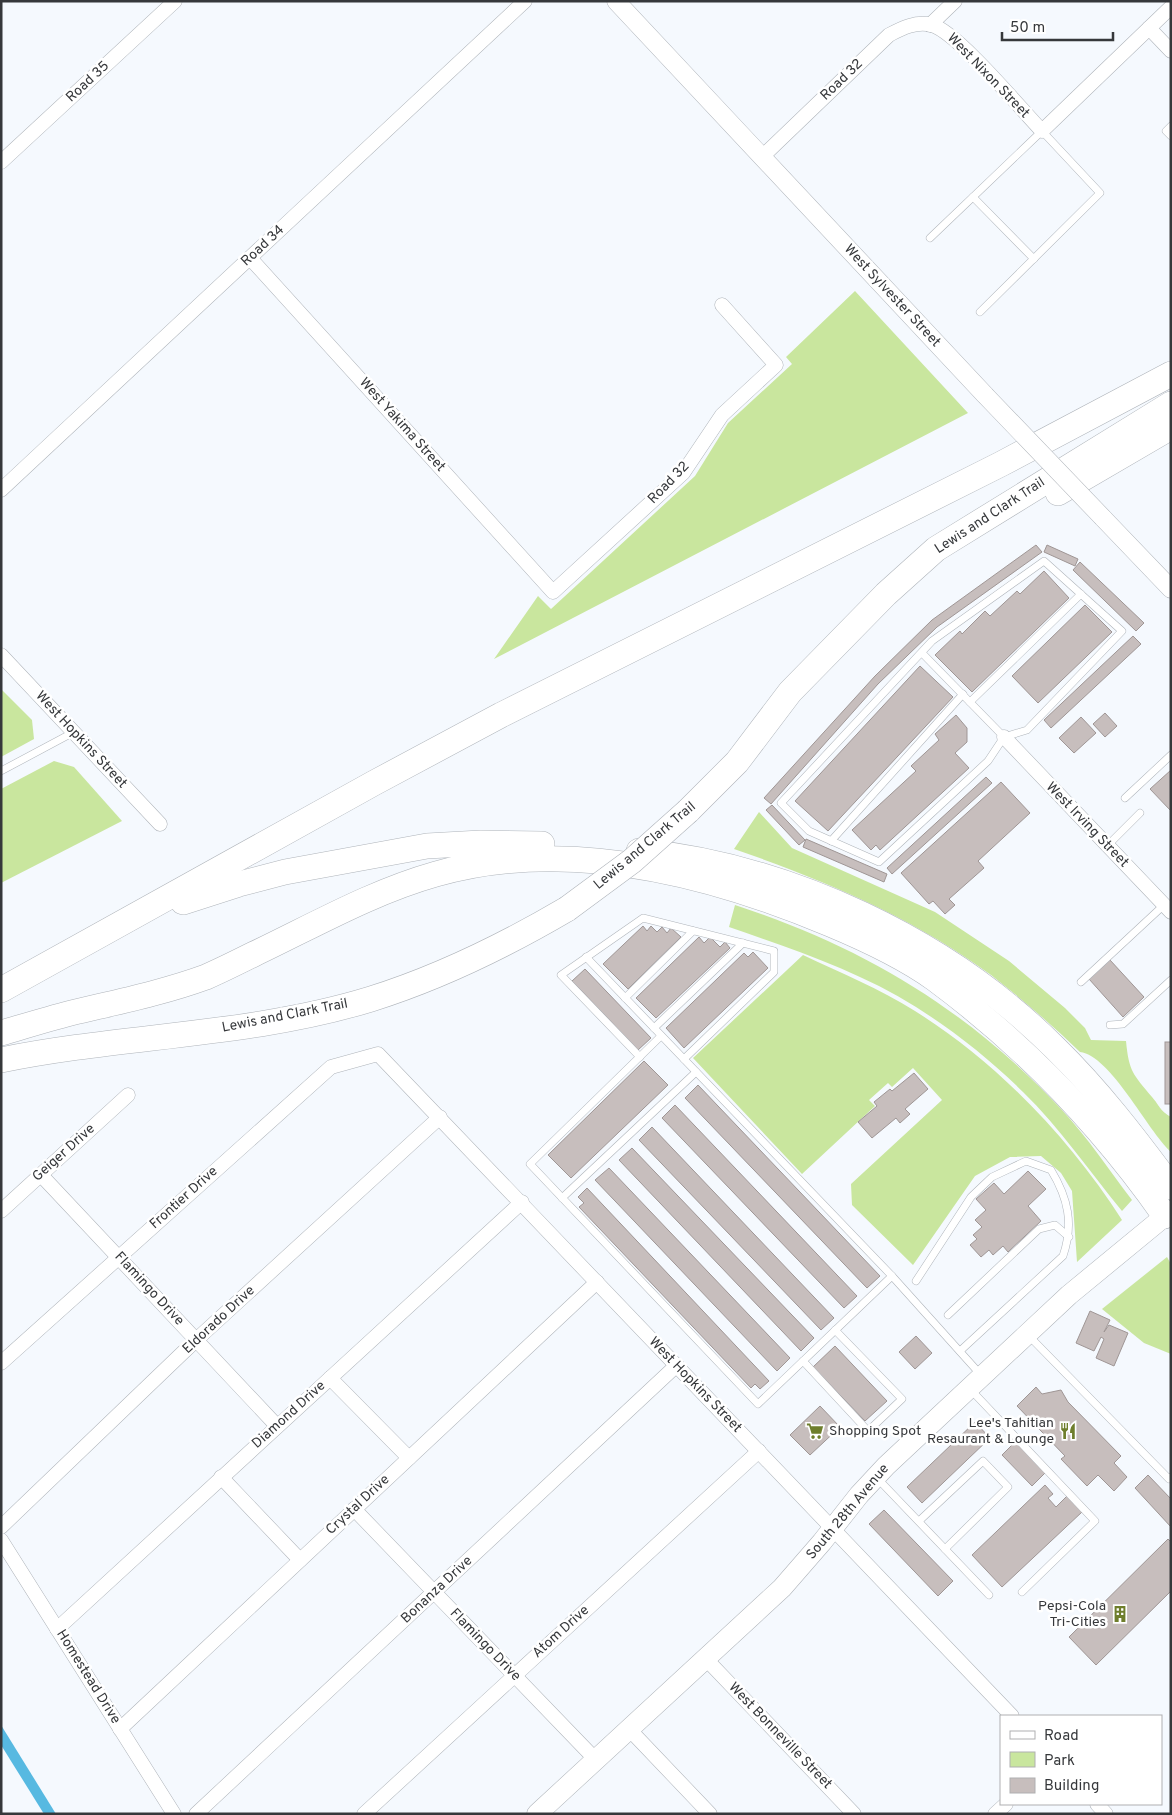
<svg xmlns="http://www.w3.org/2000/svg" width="1172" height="1815" font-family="Overpass,sans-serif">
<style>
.green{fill:#c9e69e}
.water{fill:#57b9e1}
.building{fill:#c7bebd;stroke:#9f9695}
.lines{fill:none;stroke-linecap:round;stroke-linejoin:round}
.service-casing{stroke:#afb4ba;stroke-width:8}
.minor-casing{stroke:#afb4ba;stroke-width:15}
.tertiary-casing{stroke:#afb4ba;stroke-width:19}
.secondary-casing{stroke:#afb4ba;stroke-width:21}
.motorway-casing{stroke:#afb4ba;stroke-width:26}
.service{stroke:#fff;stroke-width:7}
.minor{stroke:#fff;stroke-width:14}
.tertiary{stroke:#fff;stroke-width:18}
.secondary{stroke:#fff;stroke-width:20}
.motorway{stroke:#fff;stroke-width:25}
.tertiary-bridge-casing{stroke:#afb4ba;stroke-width:19;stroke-linecap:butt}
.motorway-bridge-casing{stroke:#afb4ba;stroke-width:26;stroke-linecap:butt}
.tertiary-bridge{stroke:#fff;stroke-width:18}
.motorway-bridge{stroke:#fff;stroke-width:25}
.labels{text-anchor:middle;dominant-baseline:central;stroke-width:5;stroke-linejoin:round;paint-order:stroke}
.street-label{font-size:14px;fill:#36383b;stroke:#fff}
.poi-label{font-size:14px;fill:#36383b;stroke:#fff;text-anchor:end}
</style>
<rect width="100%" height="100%" fill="#f5f9fe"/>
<g class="green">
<polygon points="855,291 968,413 494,659 538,596 551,609 695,476 728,423 792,364 786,357"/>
<polygon points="1,689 32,720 34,739 1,757"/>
<polygon points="54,761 74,767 122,821 1,883 1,789"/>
<path d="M759,812L792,848L935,912L1009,961L1065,1008L1085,1028L1091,1040L1126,1041C1129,1072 1133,1074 1152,1097C1160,1106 1159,1110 1171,1117V1152C1147,1130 1111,1056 1080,1052C1052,1025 1022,999 991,975C914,918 824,880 734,849Z"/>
<path d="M735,905C864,947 970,1011 1062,1110C1088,1138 1109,1170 1132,1200L1122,1211C1090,1172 1060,1128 1023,1092C992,1061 954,1031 916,1007C859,971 792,949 729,927Z"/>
<path d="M803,955C841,973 880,989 915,1011C998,1063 1070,1139 1122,1220L1077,1262L1072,1191L1061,1173L1041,1156L1010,1157L975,1176L913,1265L852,1205L851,1184L942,1100L913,1068L892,1087L888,1083L869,1100L875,1106L802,1174L693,1058Z"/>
<polygon points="1167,1257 1171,1264 1171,1354 1144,1343 1102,1309"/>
</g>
<polygon class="water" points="1,1725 56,1814 44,1814 1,1745"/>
<g class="building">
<polygon points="1036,545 1042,552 937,627 878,684 771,804 764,798 875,676 932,620"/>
<polygon points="1047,545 1078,559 1075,566 1044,552"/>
<polygon points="1080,562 1144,623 1136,631 1073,570"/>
<polygon points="1044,571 1069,598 972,692 935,655 960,631 962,634 985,611 990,616 1017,591 1020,594"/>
<polygon points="1085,605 1112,632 1038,703 1012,676"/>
<polygon points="1133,636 1141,644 1051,728 1044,720"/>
<polygon points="920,666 953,697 828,831 795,801"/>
<polygon points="1105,713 1117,726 1105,737 1093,724"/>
<polygon points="956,715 967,728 967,742 955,753 969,768 880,850 876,845 871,850 852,830 916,771 911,766 939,740 935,734"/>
<polygon points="1081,717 1096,733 1074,753 1059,738"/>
<polygon points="1171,770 1171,811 1150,789"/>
<polygon points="986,777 992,783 892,874 887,868"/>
<polygon points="1001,782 1030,813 978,861 984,868 949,899 955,905 945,914 933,901 929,904 901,873"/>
<polygon points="772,805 805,840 799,845 766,810"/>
<polygon points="806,839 887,874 884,882 803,847"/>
<polygon points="643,926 647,931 651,926 657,932 662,927 667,933 671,928 681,937 628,989 603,964"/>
<polygon points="699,937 704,943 710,937 720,947 725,942 730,948 656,1018 636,998"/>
<polygon points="753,952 768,968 684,1048 666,1028 744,953 748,957"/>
<polygon points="1110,960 1144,997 1123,1017 1089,979"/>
<polygon points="585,969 651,1038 638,1050 572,981"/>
<rect x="1165" y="1042" width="6" height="62"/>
<polygon points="644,1061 668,1085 571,1178 548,1155"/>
<polygon points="914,1073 928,1089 905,1109 910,1114 900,1123 896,1118 872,1138 858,1122 877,1106 874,1102 890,1089 892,1091"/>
<polygon points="698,1085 880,1276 867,1288 685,1098"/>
<polygon points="675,1105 857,1296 844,1308 662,1118"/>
<polygon points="652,1127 834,1318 821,1330 639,1140"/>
<polygon points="632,1148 814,1338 801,1351 619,1160"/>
<polygon points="609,1168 790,1358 777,1371 595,1180"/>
<polygon points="1028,1171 1046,1189 1028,1206 1041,1221 1008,1252 1003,1246 993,1255 989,1250 981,1257 970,1245 977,1239 973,1235 982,1227 975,1220 986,1210 976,1199 994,1183 1004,1194"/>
<polygon points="587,1188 769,1381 760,1389 755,1384 751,1388 579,1207 584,1203 578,1197"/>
<polygon points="1090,1311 1110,1320 1104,1332 1109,1325 1128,1333 1114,1366 1096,1358 1104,1339 1101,1337 1094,1351 1076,1343"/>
<polygon points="916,1336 932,1353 915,1369 899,1352"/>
<polygon points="835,1346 887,1401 865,1421 813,1367"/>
<polygon points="1036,1387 1042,1394 1061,1390 1068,1402 1121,1456 1114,1463 1127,1477 1114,1491 1098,1475 1087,1486 1061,1459 1065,1456 1017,1406"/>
<polygon points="820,1406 840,1427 810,1455 790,1435"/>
<polygon points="975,1422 990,1438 922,1503 907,1487"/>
<polygon points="1016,1441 1046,1472 1032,1486 1002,1455"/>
<polygon points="1148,1475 1171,1499 1171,1527 1135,1488"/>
<polygon points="1045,1485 1053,1494 1048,1498 1056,1507 1067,1496 1082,1512 1002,1587 972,1555"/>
<polygon points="884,1510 953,1581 938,1596 869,1524"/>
<polygon points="1168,1539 1171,1542 1171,1591 1096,1665 1069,1637"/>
</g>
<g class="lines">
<g class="service-casing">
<g id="service">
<polyline points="1171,126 1166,131 1171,136"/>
<polyline points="973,197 1034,259"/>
<polyline points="930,238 1042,131 1100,193 980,312"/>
<polygon points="1044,561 1122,631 1027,730 1004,737 988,761 879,862 809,831 781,803 932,641"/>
<polyline points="922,653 1004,737"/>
<polyline points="970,702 1081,594"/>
<polyline points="1,771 74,732"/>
<polyline points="1125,798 1171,755"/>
<polyline points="831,841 963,694"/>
<polyline points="1107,846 1140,813"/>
<polyline points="586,957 892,1276 981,1375"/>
<polyline points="1081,982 1164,905"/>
<polyline points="625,998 693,931"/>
<polyline points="1110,1025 1123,1024 1171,980"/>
<polyline points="654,1028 743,943"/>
<polyline points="661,1036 530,1164 758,1404 892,1276"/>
<polyline points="640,1057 561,975 643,918 774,951 774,972 684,1059"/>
<polyline points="562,1198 696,1072"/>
<path d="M916,1281L971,1197L992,1177L1026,1161L1051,1170C1068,1198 1074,1224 1063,1256L960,1351"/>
<polyline points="948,1315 1039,1229 1055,1225 1069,1237"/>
<polyline points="1029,1336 1169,1479 1171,1477"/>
<polyline points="803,1361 868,1431 902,1399 835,1330"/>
<polyline points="971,1390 1095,1521 1022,1592"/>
<polyline points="877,1478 989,1595"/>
<polyline points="919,1521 983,1461 1008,1487 945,1549"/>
</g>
</g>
<g class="minor-casing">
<g id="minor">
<polyline points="930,25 955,1"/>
<polyline points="1149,28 1171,51"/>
<path d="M763,156L889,35C902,28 916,21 932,25C958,33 1020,108 1042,131L1171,7"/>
<polyline points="1,162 175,1"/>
<polyline points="250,258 553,592 683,473 722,415 776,365 722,305"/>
<polyline points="1,490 525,1"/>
<polyline points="1,655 160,824"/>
<polyline points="1004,737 1171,912"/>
<polyline points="41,1175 277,1426"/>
<polyline points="1,1211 128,1095"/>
<polyline points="1,1363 331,1067 378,1054 1012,1716"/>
<polyline points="330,1378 409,1458"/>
<polyline points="221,1477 300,1560"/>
<polyline points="354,1509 596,1760"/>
<polyline points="1,1527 196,1340 440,1117"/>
<polyline points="1,1540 174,1814"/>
<polyline points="57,1629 522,1202"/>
<polyline points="706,1659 854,1814"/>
<polyline points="120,1729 597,1282"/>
<polyline points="629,1729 710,1814"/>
<polyline points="1097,1804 1106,1814"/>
<polyline points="196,1814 677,1365"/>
<polyline points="364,1814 759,1451"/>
<polyline points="995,1814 1006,1804"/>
</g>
</g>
<g class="tertiary-casing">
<g id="tertiary">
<polyline points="616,1 985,395"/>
<polyline points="1103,518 1171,589"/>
</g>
</g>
<g class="secondary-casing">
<polyline id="secondary" points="537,1814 782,1588 822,1542 859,1495 886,1466 1069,1295 1171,1211"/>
</g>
<g class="motorway-casing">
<g id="motorway">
<polyline points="1058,493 1171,427"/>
<polyline points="688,811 737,762 790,692 886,594 936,549 1171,404"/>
<path d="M639,851C789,866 947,940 1055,1048C1098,1090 1135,1138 1171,1187"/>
<polyline points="183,902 239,884 285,872 427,846 481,843 542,844"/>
<polyline points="1,990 374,783 501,715 1001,464 1171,374"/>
<path d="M1,1033C25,1026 48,1019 71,1013C117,1002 162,993 206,977C222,970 238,962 254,954C313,926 372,892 436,874C565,837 709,873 830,924C866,939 903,956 935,979C1024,1045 1102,1126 1165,1216"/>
<path d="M1,1060C123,1035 251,1036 371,999C441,977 504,946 567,909"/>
</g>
</g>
<use href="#service" class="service"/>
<use href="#minor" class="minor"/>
<use href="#tertiary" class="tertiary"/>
<use href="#secondary" class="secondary"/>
<use href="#motorway" class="motorway"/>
<g class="tertiary-bridge-casing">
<polyline id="tertiary-bridge" points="985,395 1103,518"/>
</g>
<g class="motorway-bridge-casing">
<polyline id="motorway-bridge" points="567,909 632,861 688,811"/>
</g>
<use href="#tertiary-bridge" class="tertiary-bridge"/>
<use href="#motorway-bridge" class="motorway-bridge"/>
</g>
<defs>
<g id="supermarket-bare" transform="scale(1.35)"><path d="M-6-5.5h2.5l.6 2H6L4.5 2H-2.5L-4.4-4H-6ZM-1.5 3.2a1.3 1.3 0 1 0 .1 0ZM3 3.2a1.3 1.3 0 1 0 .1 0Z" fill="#6e7e2c" stroke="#fff" stroke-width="2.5" paint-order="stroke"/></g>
<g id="restaurant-bare" transform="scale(1.35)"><path d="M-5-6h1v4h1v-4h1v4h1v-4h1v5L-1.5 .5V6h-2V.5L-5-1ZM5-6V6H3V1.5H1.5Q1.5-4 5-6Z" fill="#6e7e2c" stroke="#fff" stroke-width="2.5" paint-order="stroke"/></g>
<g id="building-bare" transform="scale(1.35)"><path d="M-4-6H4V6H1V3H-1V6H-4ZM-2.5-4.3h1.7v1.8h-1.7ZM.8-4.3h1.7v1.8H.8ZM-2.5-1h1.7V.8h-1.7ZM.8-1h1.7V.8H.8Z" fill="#6e7e2c" stroke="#fff" stroke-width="2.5" paint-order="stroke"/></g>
</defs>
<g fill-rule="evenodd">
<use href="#supermarket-bare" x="815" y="1431"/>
<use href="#restaurant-bare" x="1068" y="1431"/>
<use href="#building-bare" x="1120" y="1614"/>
</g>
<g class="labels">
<g class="street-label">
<text transform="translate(988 76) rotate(46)">West Nixon Street</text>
<text transform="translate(842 80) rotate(-44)">Road 32</text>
<text transform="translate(88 82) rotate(-43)">Road 35</text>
<text transform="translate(263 246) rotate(-43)">Road 34</text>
<text transform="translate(892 296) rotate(47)">West Sylvester Street</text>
<text transform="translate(402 425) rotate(48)">West Yakima Street</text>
<text transform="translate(669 483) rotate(-46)">Road 32</text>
<text transform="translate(990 516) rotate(-33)">Lewis and Clark Trail</text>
<text transform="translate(81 740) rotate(47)">West Hopkins Street</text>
<text transform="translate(1087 825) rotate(46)">West Irving Street</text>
<text transform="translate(645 846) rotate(-40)">Lewis and Clark Trail</text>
<text transform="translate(285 1016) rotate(-11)">Lewis and Clark Trail</text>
<text transform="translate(64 1153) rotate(-42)">Geiger Drive</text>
<text transform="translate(184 1198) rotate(-42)">Frontier Drive</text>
<text transform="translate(149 1289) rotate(47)">Flamingo Drive</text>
<text transform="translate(219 1320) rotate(-43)">Eldorado Drive</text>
<text transform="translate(695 1385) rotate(46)">West Hopkins Street</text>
<text transform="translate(289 1415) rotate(-42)">Diamond Drive</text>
<text transform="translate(358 1505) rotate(-43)">Crystal Drive</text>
<text transform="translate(848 1512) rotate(-50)">South 28th Avenue</text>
<text transform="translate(437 1590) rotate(-43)">Bonanza Drive</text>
<text transform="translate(561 1632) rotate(-42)">Atom Drive</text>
<text transform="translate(485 1645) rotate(46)">Flamingo Drive</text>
<text transform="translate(88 1677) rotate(58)">Homestead Drive</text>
<text transform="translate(780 1736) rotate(46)">West Bonneville Street</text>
</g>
<g class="poi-label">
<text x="1054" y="1423">Lee's Tahitian<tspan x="1054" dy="16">Resaurant &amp; Lounge</tspan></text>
<text x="829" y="1431" text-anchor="start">Shopping Spot</text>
<text x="1106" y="1606">Pepsi-Cola<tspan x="1106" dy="16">Tri-Cities</tspan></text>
</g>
</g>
<rect width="1172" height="1815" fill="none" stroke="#36383b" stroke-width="5"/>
<rect x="1000" y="1715" width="162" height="90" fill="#ffffff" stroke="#afafb1"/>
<rect x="1010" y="1731" width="25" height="8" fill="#ffffff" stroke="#afafb1"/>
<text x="1044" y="1740" font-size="15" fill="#36383b">Road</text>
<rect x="1010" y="1752" width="25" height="15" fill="#c9e69e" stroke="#afafb1"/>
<text x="1044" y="1765" font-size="15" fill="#36383b">Park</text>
<rect x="1010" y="1778" width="25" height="15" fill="#c7bebd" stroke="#afafb1"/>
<text x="1044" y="1790" font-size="15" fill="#36383b">Building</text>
<path d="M1002 32v8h111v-8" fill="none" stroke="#36383b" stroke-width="2.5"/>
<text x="1010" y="32" font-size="15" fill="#36383b" stroke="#ffffff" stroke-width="4" paint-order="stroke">50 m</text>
</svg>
